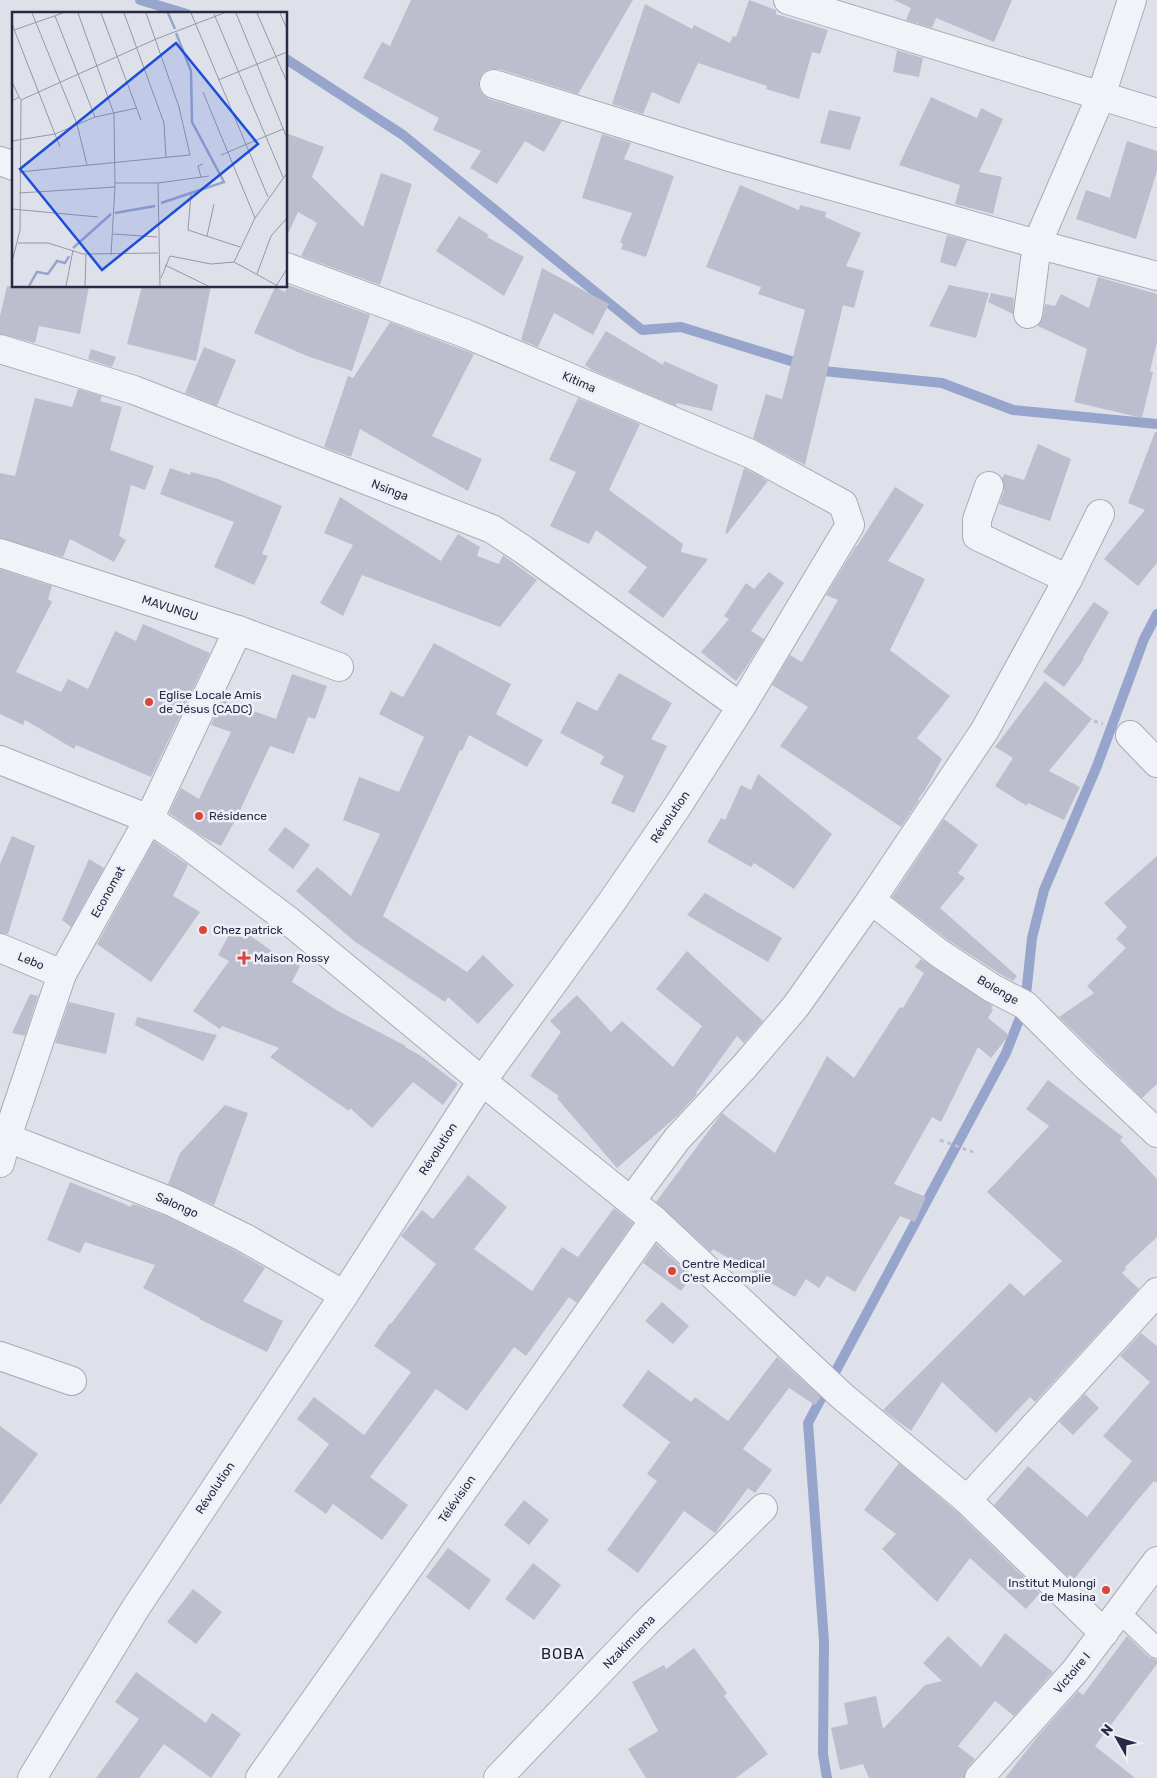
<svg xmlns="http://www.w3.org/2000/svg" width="1157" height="1778" font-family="Rubik,sans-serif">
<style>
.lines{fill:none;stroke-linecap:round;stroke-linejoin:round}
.stream{stroke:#97a5cd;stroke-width:10}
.building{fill:#bcbecd}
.lane-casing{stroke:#a8aab8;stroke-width:22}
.street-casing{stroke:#a8aab8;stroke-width:30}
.path{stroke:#bdbfc9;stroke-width:3;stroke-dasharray:4 4;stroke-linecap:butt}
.lane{stroke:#f2f3f8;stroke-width:20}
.street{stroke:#f2f3f8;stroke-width:28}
.poi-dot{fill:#da4639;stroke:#eff0f7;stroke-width:2}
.labels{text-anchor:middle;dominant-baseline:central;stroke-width:5;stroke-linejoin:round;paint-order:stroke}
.street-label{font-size:12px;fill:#272a43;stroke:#eff0f7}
.poi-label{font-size:12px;fill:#272a43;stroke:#eff0f7;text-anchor:start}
.quarter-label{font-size:15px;letter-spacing:1px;fill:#191c33;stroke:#eff0f7}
.inset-river{fill:none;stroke:#97a5cd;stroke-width:2.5}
.inset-road{fill:none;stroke:#9598a7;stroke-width:1}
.view{fill:#1d4ed8;fill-opacity:0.15;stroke:#1d4ed8;stroke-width:2.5}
.inset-edge{fill:none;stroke:#272a43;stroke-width:2.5}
</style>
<rect width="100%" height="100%" fill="#dfe1ea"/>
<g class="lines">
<g class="stream">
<polyline points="140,0 187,14"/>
<polyline points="286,59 403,135 642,330 681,327 823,371 942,383 1013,410 1157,424"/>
<polyline points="827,1778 823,1754 824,1641 808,1423 1006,1053 1025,1005 1032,938 1044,890 1097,766 1144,639 1157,614"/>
</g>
</g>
<g class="building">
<polygon points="411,0 633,0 578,94 499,69 490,69 483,73 479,80 479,88 483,95 489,99 562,121 544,152 525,141 497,184 470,168 481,151 433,130 439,118 363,78 382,42 390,46"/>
<polygon points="749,0 776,10 776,14 828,30 820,54 812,52 799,99 766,89 767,86 698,63 679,104 652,92 643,114 612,104 645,4 692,29 694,25 730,43 733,36 736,37"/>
<polygon points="894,0 1012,0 994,42 936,18 932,28 906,20 911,8"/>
<polygon points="897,50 923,58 919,77 893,72"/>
<polygon points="931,97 977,118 981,108 1003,119 979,172 1002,177 993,214 955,204 960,185 899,165"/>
<polygon points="829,110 861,117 850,150 820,143"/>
<polygon points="286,133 324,147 312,177 363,227 381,173 412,184 380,285 301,256 317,223 298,212 286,238"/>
<polygon points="602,134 631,143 624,159 674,176 646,257 621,249 623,244 620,242 632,213 582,198"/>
<polygon points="1127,141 1157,151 1157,171 1136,239 1076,219 1086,190 1110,198"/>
<polygon points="740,185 799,210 800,205 826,212 825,217 861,233 846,266 864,271 854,308 843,305 805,465 753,438 766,394 782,399 805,310 758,294 761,287 706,267"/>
<polygon points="459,216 489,235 487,237 524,257 504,296 436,251"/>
<polygon points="947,235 967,240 956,267 940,262"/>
<polygon points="542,268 609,304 593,335 554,313 538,347 521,340"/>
<polygon points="1098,277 1157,294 1157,342 1150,371 1153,372 1142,418 1074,402 1087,349 1038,326 1043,316 1045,304 1055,306 1061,294 1089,308"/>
<polygon points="288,285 370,315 352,371 307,356 254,333 275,287 285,292"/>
<polygon points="949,285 989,293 976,338 929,326"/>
<polygon points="7,286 89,286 80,334 39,326 35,343 0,334 0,316"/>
<polygon points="142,286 211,286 196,361 127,344"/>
<polygon points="991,293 1014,298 1013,314 988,302"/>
<polygon points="390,322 474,354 432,436 482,459 468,491 360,429 351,457 324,447 348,376 353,378"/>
<polygon points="606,331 663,365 664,361 718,385 712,411 677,403 676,406 592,370 585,365"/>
<polygon points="204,347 236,360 217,406 185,393"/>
<polygon points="91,349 116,357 112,367 88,359"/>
<polygon points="78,389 102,396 100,401 122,407 110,450 154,466 145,490 131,485 119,536 126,540 114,562 70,539 63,557 0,538 0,473 15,476 35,398 72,407"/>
<polygon points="578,398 640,424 609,490 683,544 681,552 708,559 663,618 628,592 647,567 596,530 589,544 550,526 576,472 549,460"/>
<polygon points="1155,432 1157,432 1157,563 1138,586 1104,559 1145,510 1128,503"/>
<polygon points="1038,444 1071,459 1050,521 999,504 1004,491 1004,484 1002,479 1004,474 1024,480"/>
<polygon points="170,468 190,475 191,472 218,479 282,506 262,554 268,556 254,585 214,567 234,522 160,494"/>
<polygon points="744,468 768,481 727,534 725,533"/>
<polygon points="895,487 924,505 888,561 925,579 890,650 950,696 917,738 942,759 925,790 918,799 919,800 901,827 780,746 808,707 772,685 790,655 802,662 838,600 826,595 856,546 857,546"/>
<polygon points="340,497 441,561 458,534 480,547 477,556 499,564 503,555 537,580 500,627 362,575 343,616 320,603 353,545 324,533"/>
<polygon points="0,569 52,586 48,599 52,602 16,672 61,692 68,679 88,689 115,631 136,641 143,624 210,653 151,777 76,745 74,749 25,720 23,725 0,714"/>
<polygon points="769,572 784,583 751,631 764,639 745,669 736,681 701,652 729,619 724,616 746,583 754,589"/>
<polygon points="1094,602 1109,612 1083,658 1084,659 1064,687 1043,672"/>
<polygon points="434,643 511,684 496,714 543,740 527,767 469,735 462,751 460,750 383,916 467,972 483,955 514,985 478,1024 448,997 445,1002 354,941 296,891 317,867 351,896 380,834 343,820 359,777 399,792 424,737 379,714 391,691 403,697"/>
<polygon points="619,673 672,703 651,739 667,746 634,813 611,803 624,776 600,764 604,756 560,733 577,701 597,711"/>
<polygon points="292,674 327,686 315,719 308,717 294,754 270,746 237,817 221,846 203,837 169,813 181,788 199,799 231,732 211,725 222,700 276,719"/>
<polygon points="1045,681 1092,719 1049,771 1080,787 1064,820 1028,803 1027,806 995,786 1013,758 995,747"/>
<polygon points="758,774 832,834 794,889 754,863 751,867 707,842 721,818 725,820 741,785 751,790"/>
<polygon points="944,819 978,845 958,873 965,878 940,908 1017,976 1013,981 1000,974 948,940 892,897"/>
<polygon points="285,827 310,845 293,869 268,850"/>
<polygon points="12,836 35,846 8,934 0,933 0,864"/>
<polygon points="154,841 188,865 173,896 200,912 151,982 97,944"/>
<polygon points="1157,856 1157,1084 1142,1098 1059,1017 1094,993 1087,986 1126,948 1116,939 1127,927 1104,903"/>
<polygon points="89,859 104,868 71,927 62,920"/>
<polygon points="705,893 782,938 768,962 687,915"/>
<polygon points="231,931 245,939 248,934 276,954 300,966 292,982 338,1011 406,1046 405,1047 421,1056 458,1084 443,1105 413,1082 372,1128 350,1108 349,1111 270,1057 279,1048 222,1026 220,1029 193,1011 229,961 218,955"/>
<polygon points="687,951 763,1021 744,1043 737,1036 696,1093 697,1094 677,1116 617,1168 557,1098 559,1096 530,1076 561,1032 550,1021 577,995 611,1032 622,1021 673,1067 702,1026 656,989"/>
<polygon points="921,959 993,1006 991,1008 993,1010 988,1018 1009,1035 991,1058 978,1047 941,1122 932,1117 894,1184 926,1197 915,1222 900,1216 855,1292 827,1276 819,1288 806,1279 795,1297 713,1249 711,1252 656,1202 722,1113 775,1153 827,1056 854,1078 900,1007 903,1008 924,973 915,967"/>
<polygon points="30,994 38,996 25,1036 12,1033"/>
<polygon points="69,1002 115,1013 106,1054 55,1043"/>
<polygon points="137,1017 217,1035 203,1061 135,1025"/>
<polygon points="1048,1080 1123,1137 1120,1140 1157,1179 1157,1237 1125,1267 1126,1269 1122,1273 1139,1289 1035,1402 1030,1397 996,1433 942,1382 911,1431 883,1410 1010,1283 1024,1296 1062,1261 987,1192 1049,1126 1026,1109"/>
<polygon points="225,1105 248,1113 214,1205 168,1184 180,1153"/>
<polygon points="468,1175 507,1207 474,1249 532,1291 562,1247 578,1257 614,1208 633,1223 577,1303 569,1297 526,1356 514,1347 467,1411 436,1389 370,1477 408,1505 382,1540 333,1504 326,1514 294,1491 329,1444 297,1419 314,1397 364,1435 411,1372 374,1346 390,1323 391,1324 436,1264 401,1236 422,1210 433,1219"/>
<polygon points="70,1182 125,1204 130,1207 133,1204 166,1216 238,1252 265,1268 243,1301 283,1321 267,1352 199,1319 200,1318 143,1288 155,1265 85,1242 80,1253 47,1240"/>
<polygon points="656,1244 692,1277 681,1291 643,1263"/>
<polygon points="662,1302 689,1326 673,1344 645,1321"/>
<polygon points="1141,1333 1157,1346 1157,1483 1154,1481 1136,1502 1074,1579 1070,1575 1068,1577 994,1505 1028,1466 1087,1517 1132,1461 1103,1436 1150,1382 1120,1356"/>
<polygon points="777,1357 821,1397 815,1405 789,1388 743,1449 772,1470 755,1493 748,1488 715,1533 684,1511 638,1573 607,1550 657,1481 647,1474 670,1442 622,1406 648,1370 691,1402 695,1397 728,1421"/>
<polygon points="1085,1394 1099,1408 1073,1435 1059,1422"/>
<polygon points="0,1426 38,1454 0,1505"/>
<polygon points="899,1463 957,1512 1040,1593 1026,1609 970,1558 937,1602 882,1549 896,1534 864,1510"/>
<polygon points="524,1500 549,1520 529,1545 504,1525"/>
<polygon points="448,1548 491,1580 469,1610 426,1577"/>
<polygon points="533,1563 561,1585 534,1620 505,1599"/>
<polygon points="193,1589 222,1612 196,1644 167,1622"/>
<polygon points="1005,1633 1053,1672 1014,1716 995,1701 958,1746 975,1759 967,1768 964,1778 869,1778 863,1764 840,1770 831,1728 848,1724 844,1703 876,1696 883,1729 925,1685 942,1681 923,1663 948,1636 981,1667"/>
<polygon points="1127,1636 1149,1657 1157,1660 1157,1664 1095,1746 1135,1778 1005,1778 1038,1736 1078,1691 1083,1695"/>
<polygon points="694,1648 727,1693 724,1696 768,1754 736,1778 646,1778 628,1749 658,1731 632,1682 664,1665 666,1669"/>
<polygon points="136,1672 206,1723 212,1713 241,1734 211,1778 164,1744 139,1778 96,1778 139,1719 115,1702"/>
</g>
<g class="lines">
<g class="lane-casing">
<polyline id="lane" points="1119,1612 1157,1648"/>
</g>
<g class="street-casing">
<g id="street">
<polyline points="788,0 1157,113"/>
<polyline points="494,84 726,156 1037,244 1157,276"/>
<polyline points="0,161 14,166"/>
<polyline points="1028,314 1037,244 1101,96 1132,0"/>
<polyline points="0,349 134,390 492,529 524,550 741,707"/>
<polyline points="989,486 977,520 977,536 1068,579"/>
<polyline points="0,553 238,630 339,667"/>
<polyline points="1130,735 1157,763"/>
<polyline points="0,760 149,819 185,843 289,921 482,1081 654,1220 842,1396 967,1500 1104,1633"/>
<polyline points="871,900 939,953 992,988 1025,1005 1086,1066 1157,1133"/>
<polyline points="0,948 62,974"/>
<polyline points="0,1135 172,1202 245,1238 344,1295"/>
<polyline points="0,1163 7,1137 62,974 149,819 238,630"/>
<polyline points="631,1201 677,1139 744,1067 796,1006 871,900 985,730 1068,579 1100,514"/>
<polyline points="0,1356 72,1381"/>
<polyline points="967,1500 1157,1292"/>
<polyline points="32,1778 135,1609 344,1295 482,1081 611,903 677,807 741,707 850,525 843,504 751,454 464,333 286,267"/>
<polyline points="260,1778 654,1220"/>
<polyline points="498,1778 646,1623 763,1508"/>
<polyline points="979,1778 1075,1671 1157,1561"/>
</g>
</g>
<g class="path">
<polyline points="1094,721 1103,724"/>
<polyline points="940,1140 973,1152"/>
</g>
<use href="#lane" class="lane"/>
<use href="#street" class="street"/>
</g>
<g class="poi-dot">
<circle cx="149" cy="702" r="5"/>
<circle cx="199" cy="816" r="5"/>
<circle cx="203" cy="930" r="5"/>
<path d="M241.5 950.5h5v5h5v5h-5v5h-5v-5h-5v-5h5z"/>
<circle cx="672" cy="1271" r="5"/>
<circle cx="1106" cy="1590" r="5"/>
</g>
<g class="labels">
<g class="street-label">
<text transform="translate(579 382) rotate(23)">Kitima</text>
<text transform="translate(390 490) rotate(21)">Nsinga</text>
<text transform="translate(170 608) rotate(18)">MAVUNGU</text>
<text transform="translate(670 817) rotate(-56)">Révolution</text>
<text transform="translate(108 892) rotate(-61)">Economat</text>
<text transform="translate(31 961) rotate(22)">Lebo</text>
<text transform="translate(998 990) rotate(30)">Bolenge</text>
<text transform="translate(438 1149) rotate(-57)">Révolution</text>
<text transform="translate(177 1205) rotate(24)">Salongo</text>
<text transform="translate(215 1488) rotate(-56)">Révolution</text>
<text transform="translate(457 1499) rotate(-55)">Télévision</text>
<text transform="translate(629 1642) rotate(-46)">Nzakimuena</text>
<text transform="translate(1072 1673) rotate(-50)">Victoire I</text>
</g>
<g class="poi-label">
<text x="159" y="695">Eglise Locale Amis<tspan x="159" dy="14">de Jésus (CADC)</tspan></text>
<text x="209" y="816">Résidence</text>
<text x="213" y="930">Chez patrick</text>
<text x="254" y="958">Maison Rossy</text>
<text x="682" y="1264">Centre Medical<tspan x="682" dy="14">C'est Accomplie</tspan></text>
<text x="1096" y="1583" text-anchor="end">Institut Mulongi<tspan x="1096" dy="14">de Masina</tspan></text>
</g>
<g class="quarter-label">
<text x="563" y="1654">BOBA</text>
</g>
</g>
<g transform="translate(12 12)">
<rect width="275" height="275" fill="#dfe1ea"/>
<path class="inset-river" d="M156,1L163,17M149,191L212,170L180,110L179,59L164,21M103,201L143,194M61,236L99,202M17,274L25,260L36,262L45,249L53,251L57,244"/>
<path class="inset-road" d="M20,1L65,112L75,153M66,1L102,102L103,175L99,243M89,1L129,108M112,1L152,111L154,146M179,1L256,185M224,1L275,126M245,1L275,70M268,1L275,17M202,2L271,165M43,4L83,105M0,12L48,135M2,18L51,1M206,68L275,40M0,70L7,85M191,80L243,206M0,89L7,85L9,88L144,27L212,1M0,129L43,122L83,105L125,96M209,143L271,117M7,160L178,143L167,95L134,1M189,165L186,154L191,152M103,171H146L197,164M146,171L148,274M7,181L103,175M179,182L176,218L228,235M0,197L86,205M101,222L145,225M195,224L202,192M6,231H36L71,242L146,241M0,250L8,218L9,88M222,250L243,206L275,161M153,253L196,274M245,262L259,224L275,206M149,266L158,244L199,252L222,250L266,274M54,274L61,238M73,274L74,242M264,274L275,257"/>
<path class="view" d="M164,31L246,132L90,258L8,157Z"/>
<rect width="275" height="275" class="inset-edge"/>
</g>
<g transform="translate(1117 1738) rotate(309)" stroke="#eff0f7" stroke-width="4" paint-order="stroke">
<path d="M0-4L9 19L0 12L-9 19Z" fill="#272a43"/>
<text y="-8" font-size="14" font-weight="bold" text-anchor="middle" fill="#272a43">N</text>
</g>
</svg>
